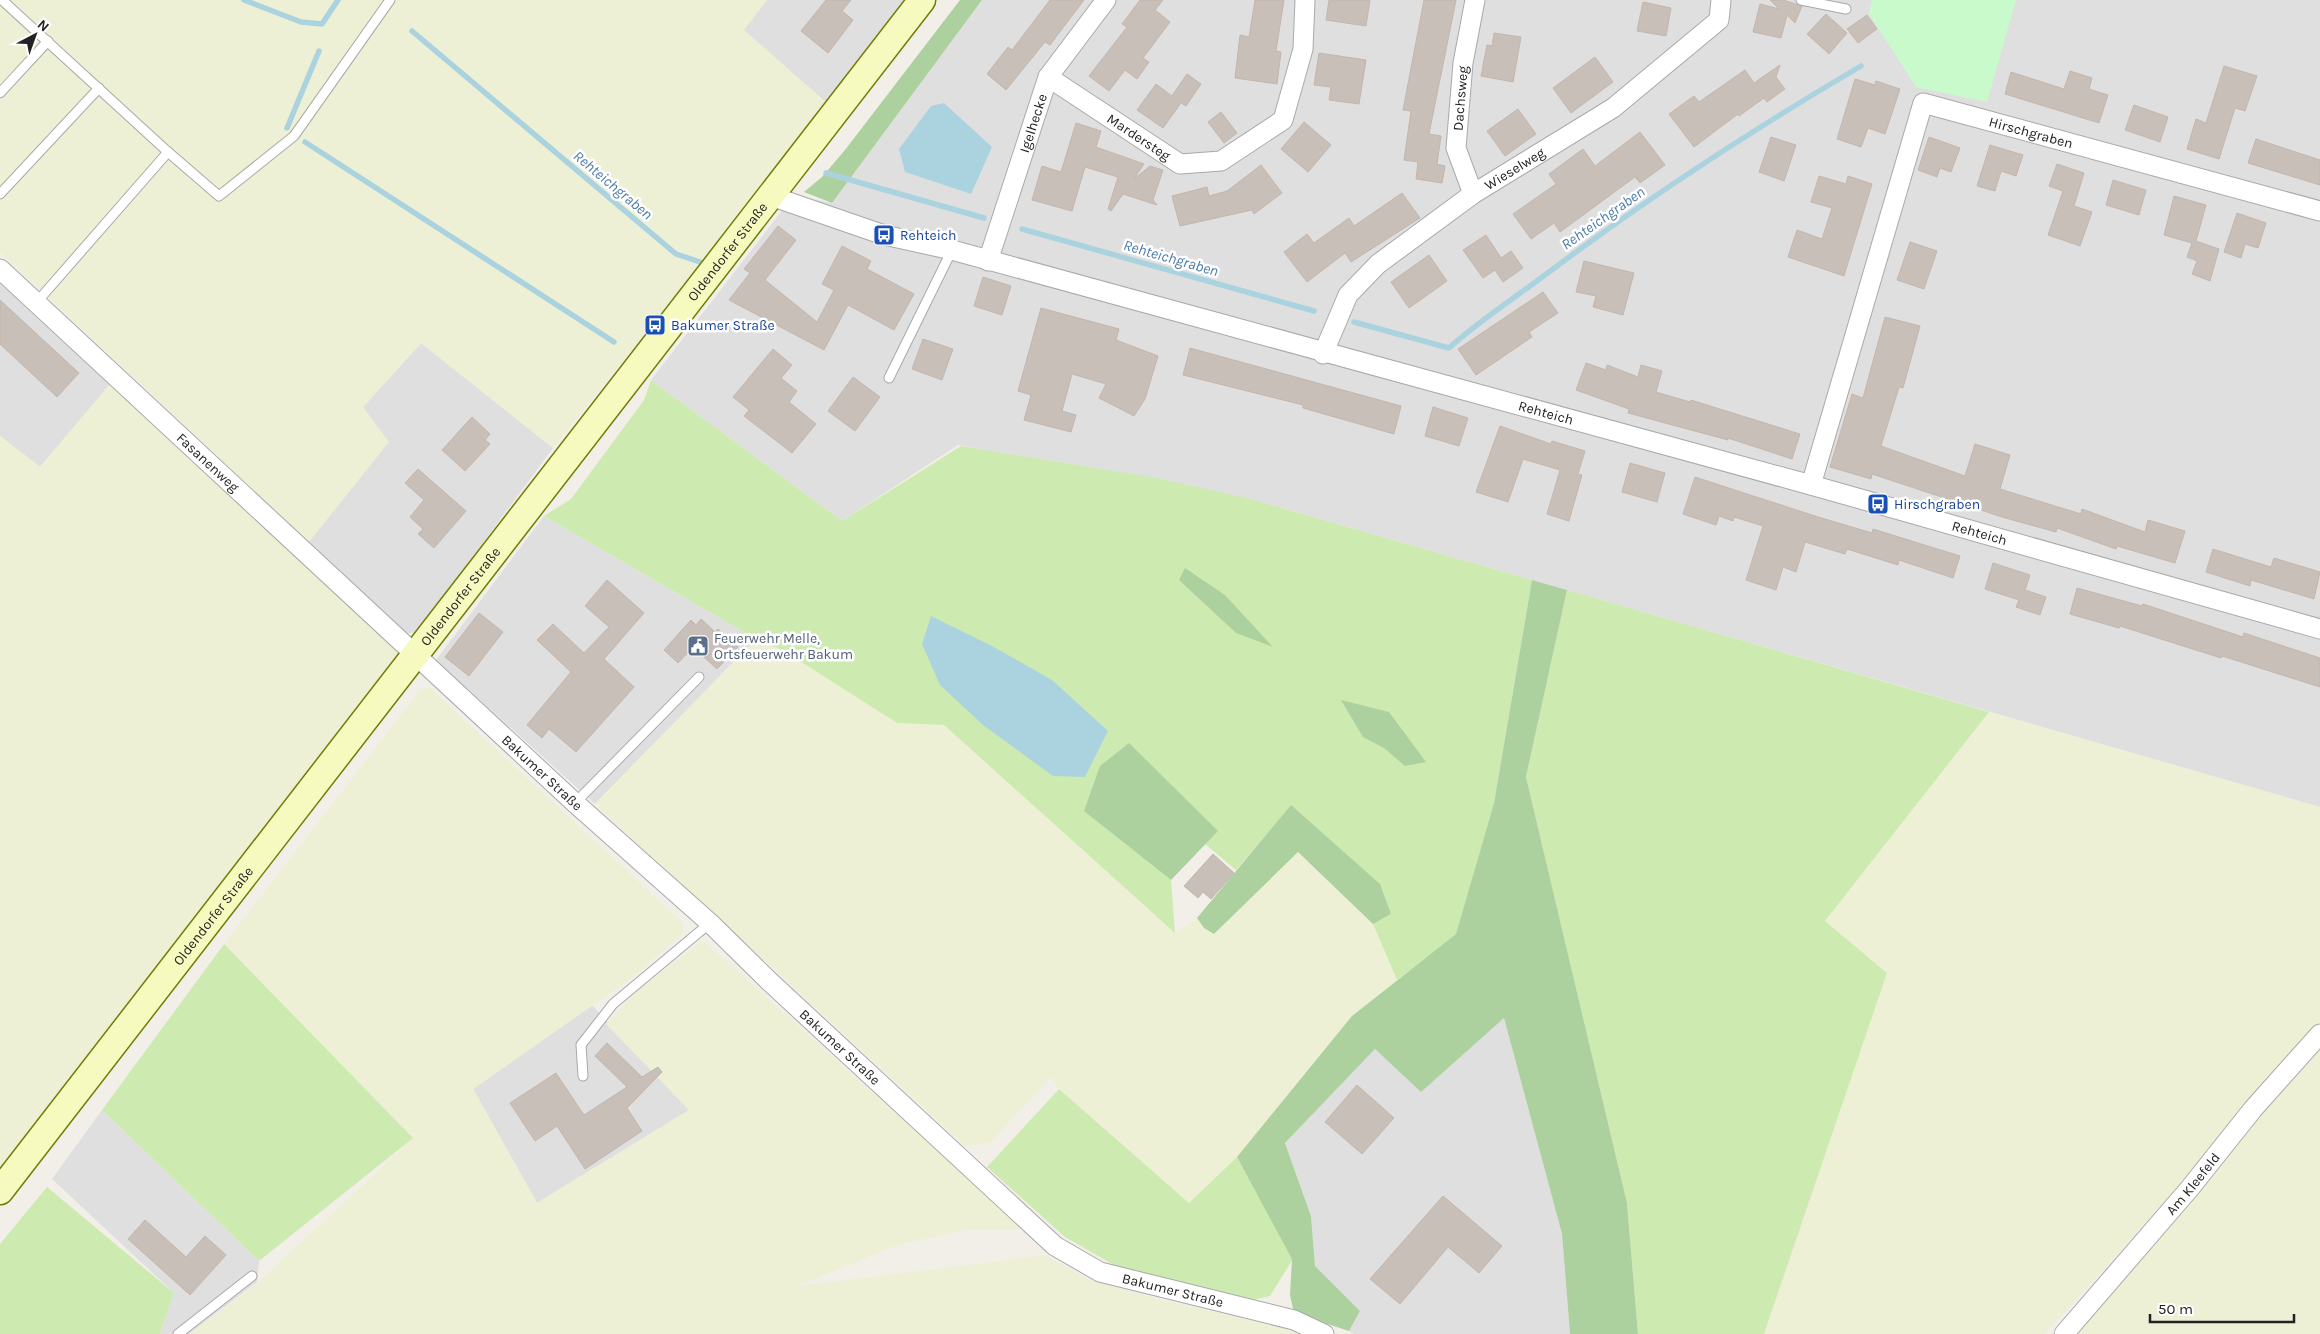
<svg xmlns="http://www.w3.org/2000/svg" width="2320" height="1334" font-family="Karla,sans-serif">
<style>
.residential{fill:#e0dfdf}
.farmland{fill:#eef0d5}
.grass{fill:#cdebb0}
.forest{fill:#add19e}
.park{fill:#c8facc}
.water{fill:#aad3df}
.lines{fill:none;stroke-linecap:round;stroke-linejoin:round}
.stream{stroke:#aad3df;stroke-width:5.5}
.building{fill:#c7bfb8;stroke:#c4b6ab}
.lane-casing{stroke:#a9a9a9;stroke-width:11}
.street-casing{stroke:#a9a9a9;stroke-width:21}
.secondary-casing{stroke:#707d05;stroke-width:29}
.lane{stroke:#fff;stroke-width:9}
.street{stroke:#fff;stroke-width:19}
.secondary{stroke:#f7fabf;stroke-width:26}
.labels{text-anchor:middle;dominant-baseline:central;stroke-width:5;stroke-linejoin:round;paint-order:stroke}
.street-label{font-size:14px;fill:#222;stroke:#fff}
.transit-label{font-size:14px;fill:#164399;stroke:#fff;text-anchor:start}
.service-label{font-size:14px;fill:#4e5e75;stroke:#fff;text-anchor:start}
.water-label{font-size:15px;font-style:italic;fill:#4a7aab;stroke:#fff}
</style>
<rect width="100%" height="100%" fill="#f2efe9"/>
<g class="residential">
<polygon points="767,0 904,0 829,105 743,30"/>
<polygon points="982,0 2320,0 2320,807 1251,499 958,445 842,521 651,380 794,195 832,203"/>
<polygon points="0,280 111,383 40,467 0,436"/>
<polygon points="421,343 553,448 417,632 405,634 307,545 363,407"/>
<polygon points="544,516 756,639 595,804 436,660"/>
<polygon points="592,1005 689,1110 537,1203 473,1089"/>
<polygon points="1504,1018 1562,1234 1570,1334 1354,1334 1349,1331 1360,1311 1315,1266 1311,1215 1285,1143 1375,1049 1421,1091"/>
<polygon points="102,1110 259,1261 257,1282 189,1334 160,1334 174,1293 52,1179"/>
</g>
<g class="farmland">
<polygon points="0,0 767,0 744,30 829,105 553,448 421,343 363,407 389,442 309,542 0,252"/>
<polygon points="111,383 396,646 397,659 0,1173 0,436 40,467"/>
<polygon points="756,639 784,651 897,723 944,725 1175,933 1197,918 1204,928 1214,933 1298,852 1373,924 1397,980 1352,1016 1237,1157 1189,1203 1059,1089 1051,1077 990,1143 965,1146 595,804"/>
<polygon points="430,688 683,923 684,932 632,978 473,1089 537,1203 689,1110 606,1024 636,992 703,940 1024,1229 970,1229 898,1245 797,1286 1045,1255 1085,1278 1165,1301 1285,1326 1303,1334 189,1334 254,1286 413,1138 224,944 421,689"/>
<polygon points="1989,712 2320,807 2320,1021 2174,1191 2045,1334 1764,1334 1887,973 1825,921"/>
<polygon points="2320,1038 2320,1334 2065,1334"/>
</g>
<g class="grass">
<polygon points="651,380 842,521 961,446 1157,478 1251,499 1532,580 1494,803 1456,935 1397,980 1373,924 1391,914 1291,806 1236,870 1205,844 1217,831 1084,810 1171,880 1175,933 944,725 897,723 784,651 756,639 544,516 571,499 644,400"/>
<polygon points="1567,590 1989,712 1825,921 1887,973 1764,1334 1638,1334 1627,1203 1526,777"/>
<polygon points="224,944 413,1138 259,1261 102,1110"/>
<polygon points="1059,1089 1189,1203 1237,1157 1293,1259 1270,1296 1253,1300 1172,1282 1119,1268 1065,1237 987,1167"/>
<polygon points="47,1187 174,1293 160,1334 0,1334 0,1244"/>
</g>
<g class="forest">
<polygon points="960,0 982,0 832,203 804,192 822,177 845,150"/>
<polygon points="1185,568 1225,595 1273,647 1236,633 1179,580"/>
<polygon points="1532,580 1567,590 1526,777 1627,1203 1638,1334 1570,1334 1562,1234 1504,1018 1421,1092 1375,1049 1285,1143 1311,1216 1315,1266 1360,1311 1349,1331 1294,1313 1290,1295 1292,1259 1237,1157 1352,1016 1456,934 1494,803"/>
<polygon points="1341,700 1389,712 1426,762 1405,766 1384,748 1363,737"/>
<polygon points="1129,743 1218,831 1171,880 1084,811 1100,766"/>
<polygon points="1291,805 1380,884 1391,914 1373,924 1298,852 1214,934 1204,928 1197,918"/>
</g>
<polygon class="park" points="1872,0 2016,0 1987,102 1916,87 1869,14"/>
<g class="water">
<polygon points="944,103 992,147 971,194 905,172 899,149 931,106"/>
<polygon points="931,616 994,647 1052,680 1108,731 1085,777 1053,776 983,725 940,685 922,644"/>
</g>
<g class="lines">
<g class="stream">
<polyline points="244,0 301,22 322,24 338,0"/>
<polyline points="412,31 676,254 706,264 707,262"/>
<polyline points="287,128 319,51"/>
<polyline points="305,142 614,342"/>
<polyline points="826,173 984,218"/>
<polyline points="1022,229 1314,311"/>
<path d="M1354,322L1449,348C1479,321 1513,299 1545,275C1646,199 1752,130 1861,66"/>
</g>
</g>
<g class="building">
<polygon points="826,0 851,0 842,11 853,20 828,53 801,31"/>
<polygon points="1050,0 1084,0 1050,45 1045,42 1006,90 987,74 1008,47 1012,50"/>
<polygon points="1140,0 1163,0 1155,10 1170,22 1143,58 1149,62 1137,79 1125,70 1109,91 1089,76 1127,27 1122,24"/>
<polygon points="1255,0 1284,0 1276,51 1281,52 1277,84 1235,78 1240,35 1249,37"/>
<polygon points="1329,0 1370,0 1366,26 1326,20"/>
<polygon points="1424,0 1456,0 1429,134 1441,136 1437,164 1445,166 1442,183 1416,179 1418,162 1404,160 1411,111 1403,110"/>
<polygon points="1770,0 1783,0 1802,6 1795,23 1787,15 1781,38 1753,32 1760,4 1779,9"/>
<polygon points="1643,2 1671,8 1666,36 1637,31"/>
<polygon points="1826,14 1847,33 1829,54 1807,34"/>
<polygon points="1867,15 1877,29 1858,43 1847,29"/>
<polygon points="1494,33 1521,37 1513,82 1481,76 1487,45 1492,46"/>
<polygon points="1319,53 1366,60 1359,104 1329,100 1331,87 1314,85"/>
<polygon points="1595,57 1613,82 1571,113 1553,88"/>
<polygon points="1780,65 1776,77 1785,89 1767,102 1764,98 1739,116 1738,114 1694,147 1669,114 1694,96 1699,102 1745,70 1754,83"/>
<polygon points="2224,66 2257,76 2245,111 2235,108 2219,159 2187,149 2196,119 2206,123"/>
<polygon points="2070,71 2092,78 2089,89 2108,95 2099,123 2005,94 2011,72 2064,89"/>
<polygon points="1187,74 1201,84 1186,106 1181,103 1163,128 1137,110 1156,84 1172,96"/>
<polygon points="1855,79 1875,85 1876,81 1900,89 1885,134 1868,128 1861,147 1837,139"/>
<polygon points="2134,105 2168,117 2160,142 2125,130"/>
<polygon points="1518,109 1536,134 1505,156 1487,131"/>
<polygon points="1221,112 1237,133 1224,143 1208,122"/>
<polygon points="1304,122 1331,145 1308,172 1281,149"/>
<polygon points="1076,123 1101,131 1096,147 1144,164 1134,179 1150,166 1163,170 1153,200 1157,205 1123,194 1111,211 1108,209 1118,177 1085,167 1072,211 1032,200 1042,166 1061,172"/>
<polygon points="1640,132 1665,165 1640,183 1635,177 1560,232 1554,223 1531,239 1513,214 1556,184 1549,174 1583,149 1595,166"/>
<polygon points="1771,137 1796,145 1784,181 1759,172"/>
<polygon points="1929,137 1960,148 1951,172 1940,168 1937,177 1918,170"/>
<polygon points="2256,139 2320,160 2320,185 2248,163"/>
<polygon points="1990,145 2023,155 2016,176 2001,171 1995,191 1977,186"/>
<polygon points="2057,164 2084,173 2074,206 2092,212 2080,246 2048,235 2063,191 2049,186"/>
<polygon points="1261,165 1282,193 1254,214 1252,210 1180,226 1172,196 1207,187 1209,196 1227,191"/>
<polygon points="1819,176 1846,184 1848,176 1872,184 1844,276 1788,257 1797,230 1822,239 1832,208 1811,202"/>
<polygon points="2113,180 2146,190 2139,215 2106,205"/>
<polygon points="1402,193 1420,218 1351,262 1345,253 1307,282 1284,252 1307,234 1314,243 1349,218 1354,226"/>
<polygon points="2174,196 2206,205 2196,241 2219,249 2210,281 2192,274 2197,261 2187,257 2192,243 2164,235"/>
<polygon points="2237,213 2266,223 2258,248 2245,244 2241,258 2224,252"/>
<polygon points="778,226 796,240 765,280 817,322 834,290 822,284 842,246 871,261 867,269 914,294 894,330 848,305 824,350 729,300 750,273 744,269"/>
<polygon points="1486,235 1501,258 1511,251 1523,268 1503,282 1495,270 1483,278 1463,250"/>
<polygon points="1910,242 1937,251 1924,289 1897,280"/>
<polygon points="1429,255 1447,281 1409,308 1391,282"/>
<polygon points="1584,261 1634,273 1623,315 1593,307 1596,296 1576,292"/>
<polygon points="983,277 1011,286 1002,315 974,306"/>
<polygon points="1543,292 1558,313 1529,332 1532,337 1476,375 1458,349"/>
<polygon points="0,300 79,373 57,397 0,344"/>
<polygon points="1041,308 1119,329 1116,340 1158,356 1145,399 1134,416 1099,398 1106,384 1072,374 1062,411 1076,415 1071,432 1024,420 1031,395 1018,391"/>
<polygon points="1885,317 1920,326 1903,388 1899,387 1881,446 1965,476 1975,444 2010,455 2000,489 2081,514 2082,509 2145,532 2148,520 2185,531 2175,563 2117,546 2116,549 2057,528 2056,532 2002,517 1872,474 1871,479 1830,467 1852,394 1863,398"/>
<polygon points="923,339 953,349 942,380 912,369"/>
<polygon points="1190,348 1401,406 1394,434 1303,408 1303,405 1183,375"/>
<polygon points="773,349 792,365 781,378 797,391 789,402 816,424 792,453 744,416 749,410 733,397"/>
<polygon points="1586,363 1606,370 1607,365 1638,377 1641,365 1662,371 1656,392 1690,402 1691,400 1800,434 1792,459 1728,438 1728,440 1628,413 1629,409 1576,390"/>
<polygon points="853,377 880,397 855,431 828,411"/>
<polygon points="1433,407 1468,418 1459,446 1425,436"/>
<polygon points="472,417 490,434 485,440 490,444 465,471 442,450"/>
<polygon points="1500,426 1551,444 1552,441 1585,451 1578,474 1582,475 1569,521 1547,514 1560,470 1523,459 1508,502 1476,492"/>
<polygon points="1630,463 1665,473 1657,502 1622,492"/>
<polygon points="418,469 466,511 434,548 418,534 423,529 410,517 424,500 405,483"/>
<polygon points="1695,477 1815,516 1872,533 1873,529 1960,556 1953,578 1899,560 1898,565 1847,549 1845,554 1805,542 1796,572 1783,567 1776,590 1746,580 1763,526 1734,517 1733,521 1719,516 1716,525 1683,514"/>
<polygon points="2213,549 2271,567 2274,558 2320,572 2314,599 2251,580 2250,586 2206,572"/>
<polygon points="1993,563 2030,575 2025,590 2046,597 2040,615 2016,607 2019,600 1985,589"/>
<polygon points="607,580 644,613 604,659 634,687 576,752 549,729 542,738 527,725 571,672 537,640 553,624 584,653 609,627 585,606"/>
<polygon points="2077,588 2142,606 2143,604 2243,637 2244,633 2320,658 2320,687 2222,656 2221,658 2120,626 2119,628 2070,614"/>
<polygon points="479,613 503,632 469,676 445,657"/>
<polygon points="701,619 715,632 718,629 738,647 717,669 693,647 678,663 664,650 691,620 696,625"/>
<polygon points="1213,854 1234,873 1211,899 1203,892 1198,898 1184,886"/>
<polygon points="607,1043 642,1077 658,1067 662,1072 627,1108 642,1131 585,1169 557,1126 535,1141 510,1103 556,1073 584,1115 627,1087 595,1056"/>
<polygon points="1357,1085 1394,1118 1362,1154 1325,1122"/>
<polygon points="1443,1196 1502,1246 1479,1273 1448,1247 1400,1304 1370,1279"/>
<polygon points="145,1220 186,1257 205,1236 226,1255 190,1295 128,1239"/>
</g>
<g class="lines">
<g class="lane-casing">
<g id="lane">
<polyline points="2,0 168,152 219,196 294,136 390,0"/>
<polyline points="1801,0 1846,9"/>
<polyline points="0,93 48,41"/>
<polyline points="0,194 99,88"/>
<polyline points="36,303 168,152"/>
<polyline points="889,378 952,250"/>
<polyline points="575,803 699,677"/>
<polyline points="583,1076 581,1045 613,1004 710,923"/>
<polyline points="178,1334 252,1276"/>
</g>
</g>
<g class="street-casing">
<g id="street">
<path id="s1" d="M1048,77L1180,164L1221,161L1283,120L1303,49L1305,0"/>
<path id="s2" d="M1473,194L1456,148L1463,63L1475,0"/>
<path id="s3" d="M771,196L884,235L952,250L1811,485L2320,629"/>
<path id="s4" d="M988,261L1048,77L1106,0"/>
<path id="s5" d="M0,269L575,803L710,923L769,981L1055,1246L1100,1272L1294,1320L1324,1334"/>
<path id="s6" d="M1323,354L1348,295L1378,264L1473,194L1613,108L1719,20L1721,0"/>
<path id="s7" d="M1811,485L1923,103L2320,211"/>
<path id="s8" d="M2064,1334L2190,1188L2253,1109L2320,1034"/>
</g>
</g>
<g class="secondary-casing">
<g id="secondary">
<path id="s9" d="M0,1191L922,0"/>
</g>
</g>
<use href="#lane" class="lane"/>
<use href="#street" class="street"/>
<use href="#secondary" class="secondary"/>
</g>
<defs>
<g id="bus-square" transform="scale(1.125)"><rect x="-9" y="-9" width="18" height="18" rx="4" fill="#1a4fb4" stroke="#fff"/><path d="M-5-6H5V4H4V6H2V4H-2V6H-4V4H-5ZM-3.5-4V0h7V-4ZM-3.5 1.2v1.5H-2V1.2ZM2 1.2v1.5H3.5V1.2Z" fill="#fff"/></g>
<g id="civic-square" transform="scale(1.125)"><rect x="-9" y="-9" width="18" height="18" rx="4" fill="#5c6f8a" stroke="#fff"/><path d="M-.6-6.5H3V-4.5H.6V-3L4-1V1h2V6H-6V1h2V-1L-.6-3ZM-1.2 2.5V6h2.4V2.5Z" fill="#fff"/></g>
</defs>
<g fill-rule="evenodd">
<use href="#bus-square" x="884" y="235"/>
<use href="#bus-square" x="655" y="325"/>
<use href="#bus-square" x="1878" y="504"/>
<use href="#civic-square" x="698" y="646"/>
</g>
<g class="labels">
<g class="street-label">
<text stroke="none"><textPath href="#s2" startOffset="99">Dachsweg</textPath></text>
<text stroke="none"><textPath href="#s4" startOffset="145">Igelhecke</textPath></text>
<text stroke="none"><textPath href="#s7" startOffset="510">Hirschgraben</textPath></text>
<text stroke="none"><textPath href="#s1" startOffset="109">Mardersteg</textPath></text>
<text stroke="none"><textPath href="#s6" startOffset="274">Wieselweg</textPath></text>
<text stroke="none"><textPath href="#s9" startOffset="1188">Oldendorfer Straße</textPath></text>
<text stroke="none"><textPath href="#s3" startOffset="805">Rehteich</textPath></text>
<text stroke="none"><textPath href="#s5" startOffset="284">Fasanenweg</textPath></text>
<text stroke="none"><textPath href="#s3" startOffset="1255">Rehteich</textPath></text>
<text stroke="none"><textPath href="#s9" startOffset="752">Oldendorfer Straße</textPath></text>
<text stroke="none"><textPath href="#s5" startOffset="740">Bakumer Straße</textPath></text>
<text stroke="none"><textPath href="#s9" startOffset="348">Oldendorfer Straße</textPath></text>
<text stroke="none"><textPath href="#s5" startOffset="1145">Bakumer Straße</textPath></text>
<text stroke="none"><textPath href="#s8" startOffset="198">Am Kleefeld</textPath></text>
<text stroke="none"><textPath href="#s5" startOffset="1565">Bakumer Straße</textPath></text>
</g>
<g class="transit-label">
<text x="900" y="235">Rehteich</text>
<text x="671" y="325">Bakumer Straße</text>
<text x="1894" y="504">Hirschgraben</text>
</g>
<g class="service-label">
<text x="714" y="638">Feuerwehr Melle,<tspan x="714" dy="16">Ortsfeuerwehr Bakum</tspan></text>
</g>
<g class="water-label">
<text transform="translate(613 185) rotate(40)">Rehteichgraben</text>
<text transform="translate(1603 218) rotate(-35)">Rehteichgraben</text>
<text transform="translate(1171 258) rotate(16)">Rehteichgraben</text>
</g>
</g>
<g transform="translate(35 35) rotate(41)" stroke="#ffffff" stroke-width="4" paint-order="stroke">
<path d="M0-4L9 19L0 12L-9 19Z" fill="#222222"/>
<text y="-8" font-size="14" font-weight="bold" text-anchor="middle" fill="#222222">N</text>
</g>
<path d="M2150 1314v8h144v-8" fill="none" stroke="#222222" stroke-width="2.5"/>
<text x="2158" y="1314" font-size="15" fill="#222222" stroke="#ffffff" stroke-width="4" paint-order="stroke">50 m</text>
</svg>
